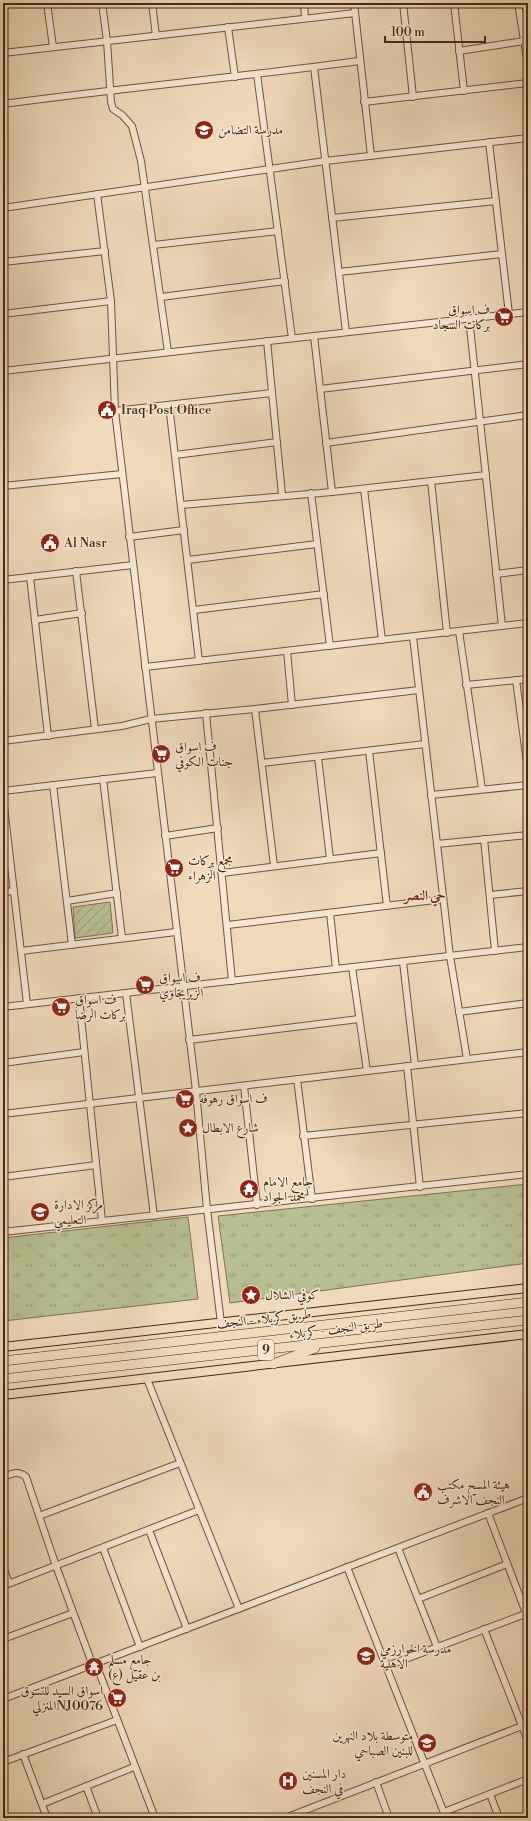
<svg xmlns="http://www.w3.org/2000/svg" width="531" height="1821" font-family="'Libre Bodoni',Amiri,serif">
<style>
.grass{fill:url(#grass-tufts);stroke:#807453}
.garden{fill:url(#garden-furrows);stroke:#807453}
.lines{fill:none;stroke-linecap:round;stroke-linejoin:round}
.minor-casing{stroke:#72543e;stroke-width:8}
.major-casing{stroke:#492814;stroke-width:10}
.highway-casing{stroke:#492814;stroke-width:10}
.minor{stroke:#f5e7d3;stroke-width:6}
.major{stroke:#efdabc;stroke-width:8}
.highway{stroke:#efdabc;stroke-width:9}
.labels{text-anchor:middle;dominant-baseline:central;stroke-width:3;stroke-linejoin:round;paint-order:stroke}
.shield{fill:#f5e7d3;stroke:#7d614d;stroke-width:1}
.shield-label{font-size:12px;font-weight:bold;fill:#492814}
.poi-label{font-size:13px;fill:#492814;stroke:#f5e7d3;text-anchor:start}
.street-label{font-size:13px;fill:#492814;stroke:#f5e7d3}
.neighbourhood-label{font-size:14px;font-weight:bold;fill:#7a1f14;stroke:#f5e7d3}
</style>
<defs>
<pattern id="grass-tufts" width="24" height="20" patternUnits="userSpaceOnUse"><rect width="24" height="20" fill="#b7c092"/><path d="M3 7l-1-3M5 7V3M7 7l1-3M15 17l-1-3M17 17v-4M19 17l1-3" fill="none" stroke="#979c76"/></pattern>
<pattern id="garden-furrows" width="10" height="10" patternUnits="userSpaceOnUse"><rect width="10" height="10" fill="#b7c092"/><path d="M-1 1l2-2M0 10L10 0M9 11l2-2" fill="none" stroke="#979c76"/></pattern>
</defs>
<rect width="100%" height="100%" fill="#efdabc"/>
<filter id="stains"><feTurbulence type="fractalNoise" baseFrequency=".005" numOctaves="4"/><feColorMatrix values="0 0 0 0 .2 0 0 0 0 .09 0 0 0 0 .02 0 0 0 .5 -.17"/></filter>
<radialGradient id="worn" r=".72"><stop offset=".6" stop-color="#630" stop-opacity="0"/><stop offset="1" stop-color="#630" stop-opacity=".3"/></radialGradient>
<g class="grass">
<polygon points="528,1184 528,1263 230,1303 218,1216"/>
<polygon points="188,1217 198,1299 3,1321 3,1238"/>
</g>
<polygon class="garden" points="110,902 113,933 75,938 73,907"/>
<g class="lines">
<g class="minor-casing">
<g id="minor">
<polyline points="47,3 53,47"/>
<polyline points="102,3 107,41 111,102 113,109 122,115 132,126 141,161 168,352"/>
<polyline points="152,3 156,36"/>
<polyline points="304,3 305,18"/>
<polyline points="354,3 371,156"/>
<polyline points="403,3 413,97"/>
<polyline points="454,3 464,91"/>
<polyline points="518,3 528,65"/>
<polyline points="3,4 14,3"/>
<polyline points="228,27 235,77"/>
<polyline points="459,51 524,41"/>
<polyline points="3,53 355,13"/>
<polyline points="314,67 346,332"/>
<polyline points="257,74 292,338"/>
<polyline points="364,102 528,83"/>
<path d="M3,104C122,88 241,77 359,61"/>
<polyline points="489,142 509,314"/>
<polyline points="97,194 111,301 115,411 196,1091 207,1209 221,1323"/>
<polyline points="3,208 325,161 528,138"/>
<polyline points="332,218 496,201"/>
<polyline points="153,245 278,231"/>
<polyline points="3,262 105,251"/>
<polyline points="339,272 502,254"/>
<polyline points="161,297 285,281"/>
<polyline points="3,314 111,301"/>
<polyline points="469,318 502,626"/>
<polyline points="314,336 332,492"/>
<polyline points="267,341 282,495"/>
<polyline points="3,371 528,312"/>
<polyline points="320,389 528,364"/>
<polyline points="169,405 199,661"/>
<polyline points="115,411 272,393"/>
<polyline points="326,443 528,415"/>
<polyline points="175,455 277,442"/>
<polyline points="431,481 447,633"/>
<polyline points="3,486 122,474"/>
<polyline points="364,489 382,640"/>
<polyline points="311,493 330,646"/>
<polyline points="181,505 332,492 486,475"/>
<polyline points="129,537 184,530"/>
<polyline points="188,560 317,544"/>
<polyline points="76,571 95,729"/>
<polyline points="496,574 528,570"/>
<polyline points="30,577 48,736"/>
<polyline points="3,580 133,565"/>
<polyline points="194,610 324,594"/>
<polyline points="35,620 82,613"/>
<polyline points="459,631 482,789"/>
<polyline points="413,637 450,956 467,1059"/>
<polyline points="287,651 292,705"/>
<polyline points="145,667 528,623"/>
<polyline points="516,680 528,770"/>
<polyline points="466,685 528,679"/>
<polyline points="255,709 274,866"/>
<polyline points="206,713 232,981"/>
<polyline points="3,741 122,726 151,719 255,709 419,690"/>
<polyline points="369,751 387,906"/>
<polyline points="318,757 330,859"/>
<polyline points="262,763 425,744"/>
<polyline points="103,779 122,938"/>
<polyline points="53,785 72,945"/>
<polyline points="3,791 157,773"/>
<polyline points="431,795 528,785"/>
<polyline points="3,798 27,1004"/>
<polyline points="165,836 218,828"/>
<polyline points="484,839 495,951"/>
<polyline points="437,844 528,835"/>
<polyline points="222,873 381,853"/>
<polyline points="3,892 14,891"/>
<polyline points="490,895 528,891"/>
<polyline points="67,901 117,893"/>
<polyline points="330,913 336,969"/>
<polyline points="228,925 443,899"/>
<polyline points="21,951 176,932"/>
<polyline points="403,962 415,1065"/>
<polyline points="352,967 367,1071"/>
<polyline points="126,993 154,1216"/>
<polyline points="79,998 102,1221"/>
<polyline points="3,1007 528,947"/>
<polyline points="459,1012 528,1003"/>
<polyline points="189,1040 359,1019"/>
<polyline points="527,1052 528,1064"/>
<polyline points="3,1063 84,1052"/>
<polyline points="407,1066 420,1187"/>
<polyline points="297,1079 312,1199"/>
<polyline points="244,1086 257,1205"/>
<polyline points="3,1114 528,1052"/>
<polyline points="303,1136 528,1113"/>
<polyline points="3,1177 96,1165"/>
<polyline points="3,1232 528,1174"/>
<polyline points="147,1379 239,1609"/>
<path d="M3,1477C12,1474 18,1470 26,1477L56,1566L93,1666"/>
<polyline points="488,1513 526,1613"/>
<polyline points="39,1516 180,1463"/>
<polyline points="149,1530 187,1629"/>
<polyline points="103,1548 140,1647"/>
<polyline points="398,1548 437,1647"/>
<polyline points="3,1567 9,1583"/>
<polyline points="347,1567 446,1818"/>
<polyline points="3,1586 199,1510"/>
<polyline points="418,1599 507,1564"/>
<polyline points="484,1629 528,1741"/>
<polyline points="3,1639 73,1613"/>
<polyline points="96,1664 155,1818"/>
<polyline points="387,1666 528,1613"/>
<polyline points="3,1699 528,1498"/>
<polyline points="23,1754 47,1818"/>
<polyline points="3,1762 117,1720"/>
<polyline points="376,1782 389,1818"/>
<polyline points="86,1786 98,1818"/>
<polyline points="490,1794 499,1818"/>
<polyline points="42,1804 134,1767"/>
<polyline points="444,1812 528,1779"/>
<polyline points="285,1818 522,1726"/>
</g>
</g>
<g class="major-casing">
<g id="major">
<polyline points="3,1347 528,1288"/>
<polyline points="3,1395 528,1334"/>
</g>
</g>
<g class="highway-casing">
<g id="highway">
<polyline points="3,1361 528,1302"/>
<polyline points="273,1364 315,1348"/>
<polyline points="3,1379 528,1320"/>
</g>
</g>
<use href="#minor" class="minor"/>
<use href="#major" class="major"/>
<use href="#highway" class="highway"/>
</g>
<defs>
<g id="school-disc" transform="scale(1)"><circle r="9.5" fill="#8f2418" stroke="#f5e7d3"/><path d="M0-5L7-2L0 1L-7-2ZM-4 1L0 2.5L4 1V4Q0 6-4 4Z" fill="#fff"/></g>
<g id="supermarket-disc" transform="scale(1)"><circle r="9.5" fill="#8f2418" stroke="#f5e7d3"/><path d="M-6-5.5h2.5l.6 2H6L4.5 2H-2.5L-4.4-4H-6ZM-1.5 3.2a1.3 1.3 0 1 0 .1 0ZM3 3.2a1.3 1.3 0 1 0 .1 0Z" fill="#fff"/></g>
<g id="civic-disc" transform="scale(1)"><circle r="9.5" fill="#8f2418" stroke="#f5e7d3"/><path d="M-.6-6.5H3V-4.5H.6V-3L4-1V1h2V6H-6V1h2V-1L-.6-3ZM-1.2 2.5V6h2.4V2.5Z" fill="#fff"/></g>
<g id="sight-disc" transform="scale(1)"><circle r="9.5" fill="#8f2418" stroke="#f5e7d3"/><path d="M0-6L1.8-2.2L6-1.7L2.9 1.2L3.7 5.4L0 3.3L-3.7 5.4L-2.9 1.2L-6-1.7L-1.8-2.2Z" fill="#fff"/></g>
<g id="temple-disc" transform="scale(1)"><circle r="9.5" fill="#8f2418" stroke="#f5e7d3"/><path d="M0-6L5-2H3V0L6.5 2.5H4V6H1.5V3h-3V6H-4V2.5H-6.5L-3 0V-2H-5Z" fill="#fff"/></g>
<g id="hospital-disc" transform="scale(1)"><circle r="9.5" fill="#8f2418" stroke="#f5e7d3"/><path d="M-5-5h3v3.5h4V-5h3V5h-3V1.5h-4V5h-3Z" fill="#fff"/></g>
</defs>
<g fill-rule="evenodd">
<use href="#school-disc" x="204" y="130"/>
<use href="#supermarket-disc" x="504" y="317"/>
<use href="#civic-disc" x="107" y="410"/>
<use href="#civic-disc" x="50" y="543"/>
<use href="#supermarket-disc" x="161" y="754"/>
<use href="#supermarket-disc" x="174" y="868"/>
<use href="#supermarket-disc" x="145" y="985"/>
<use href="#supermarket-disc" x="61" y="1007"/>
<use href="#supermarket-disc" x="185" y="1099"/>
<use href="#sight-disc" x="188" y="1128"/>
<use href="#temple-disc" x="249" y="1189"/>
<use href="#school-disc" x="40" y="1212"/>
<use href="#sight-disc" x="251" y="1295"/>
<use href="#civic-disc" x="423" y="1492"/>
<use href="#school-disc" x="366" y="1656"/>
<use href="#temple-disc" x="94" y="1667"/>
<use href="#supermarket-disc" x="117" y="1698"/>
<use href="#school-disc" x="427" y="1743"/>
<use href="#hospital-disc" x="288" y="1781"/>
</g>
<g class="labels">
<rect class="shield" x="258" y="1340" width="16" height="20" rx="3"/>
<g class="shield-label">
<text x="266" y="1350">9</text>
</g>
<g class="poi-label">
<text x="218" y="130">مدرسة التضامن</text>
<text x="490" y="310" text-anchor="end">ف اسواق<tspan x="490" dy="15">بركات السجاد</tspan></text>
<text x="121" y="410">Iraq Post Office</text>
<text x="64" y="543">Al Nasr</text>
<text x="175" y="747">ف اسواق<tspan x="175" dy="15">جنات الكوفي</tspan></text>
<text x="188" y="861">مجمع بركات<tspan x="188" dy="15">الزهراء</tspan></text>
<text x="159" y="978">ف اسواق<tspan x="159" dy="15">الزيريجاوي</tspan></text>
<text x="75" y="1000">ف اسواق<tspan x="75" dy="15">بركات الرضا</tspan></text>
<text x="199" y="1099">ف اسواق رهوفه</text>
<text x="202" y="1128">شارع الابطال</text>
<text x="263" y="1182">جامع الامام<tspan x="263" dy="15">محمد الجواد</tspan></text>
<text x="54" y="1205">مركز الادارة<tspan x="54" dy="15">التعليمي</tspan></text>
<text x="265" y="1295">كوفي الشلال</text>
<text x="437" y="1485">هيئة المسح مكتب<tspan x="437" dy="15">النجف الاشرف</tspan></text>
<text x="380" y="1649">مدرسة الخوارزمي<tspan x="380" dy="15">الاهلية</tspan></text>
<text x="108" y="1660">جامع مسلم<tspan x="108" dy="15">بن عقيل (ع)</tspan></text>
<text x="103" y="1691" text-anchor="end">اسواق السيد للتسوق<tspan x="103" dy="15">المنزليNJ0076</tspan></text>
<text x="413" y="1736" text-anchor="end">متوسطة بلاد النهرين<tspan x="413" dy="15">للبنين الصباحي</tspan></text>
<text x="302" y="1774">دار المسنين<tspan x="302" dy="15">في النجف</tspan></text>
</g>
<g class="street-label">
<text transform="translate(264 1319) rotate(-6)">طريق کربلاء - النجف</text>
<text transform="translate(336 1329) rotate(-7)">طريق النجف - کربلاء</text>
</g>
<g class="neighbourhood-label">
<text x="425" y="896">حي النصر</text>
</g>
</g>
<rect width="531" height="1821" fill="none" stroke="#efdabc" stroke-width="16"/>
<rect x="4" y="4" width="523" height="1813" fill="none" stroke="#492814" stroke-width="2"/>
<rect x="8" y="8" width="515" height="1805" fill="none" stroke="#492814"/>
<path d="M385 36v6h100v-6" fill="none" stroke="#492814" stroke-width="2"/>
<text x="391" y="36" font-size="12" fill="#492814" stroke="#f5e7d3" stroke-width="3" paint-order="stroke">100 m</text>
<rect width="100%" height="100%" filter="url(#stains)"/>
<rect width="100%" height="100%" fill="url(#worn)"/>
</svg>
